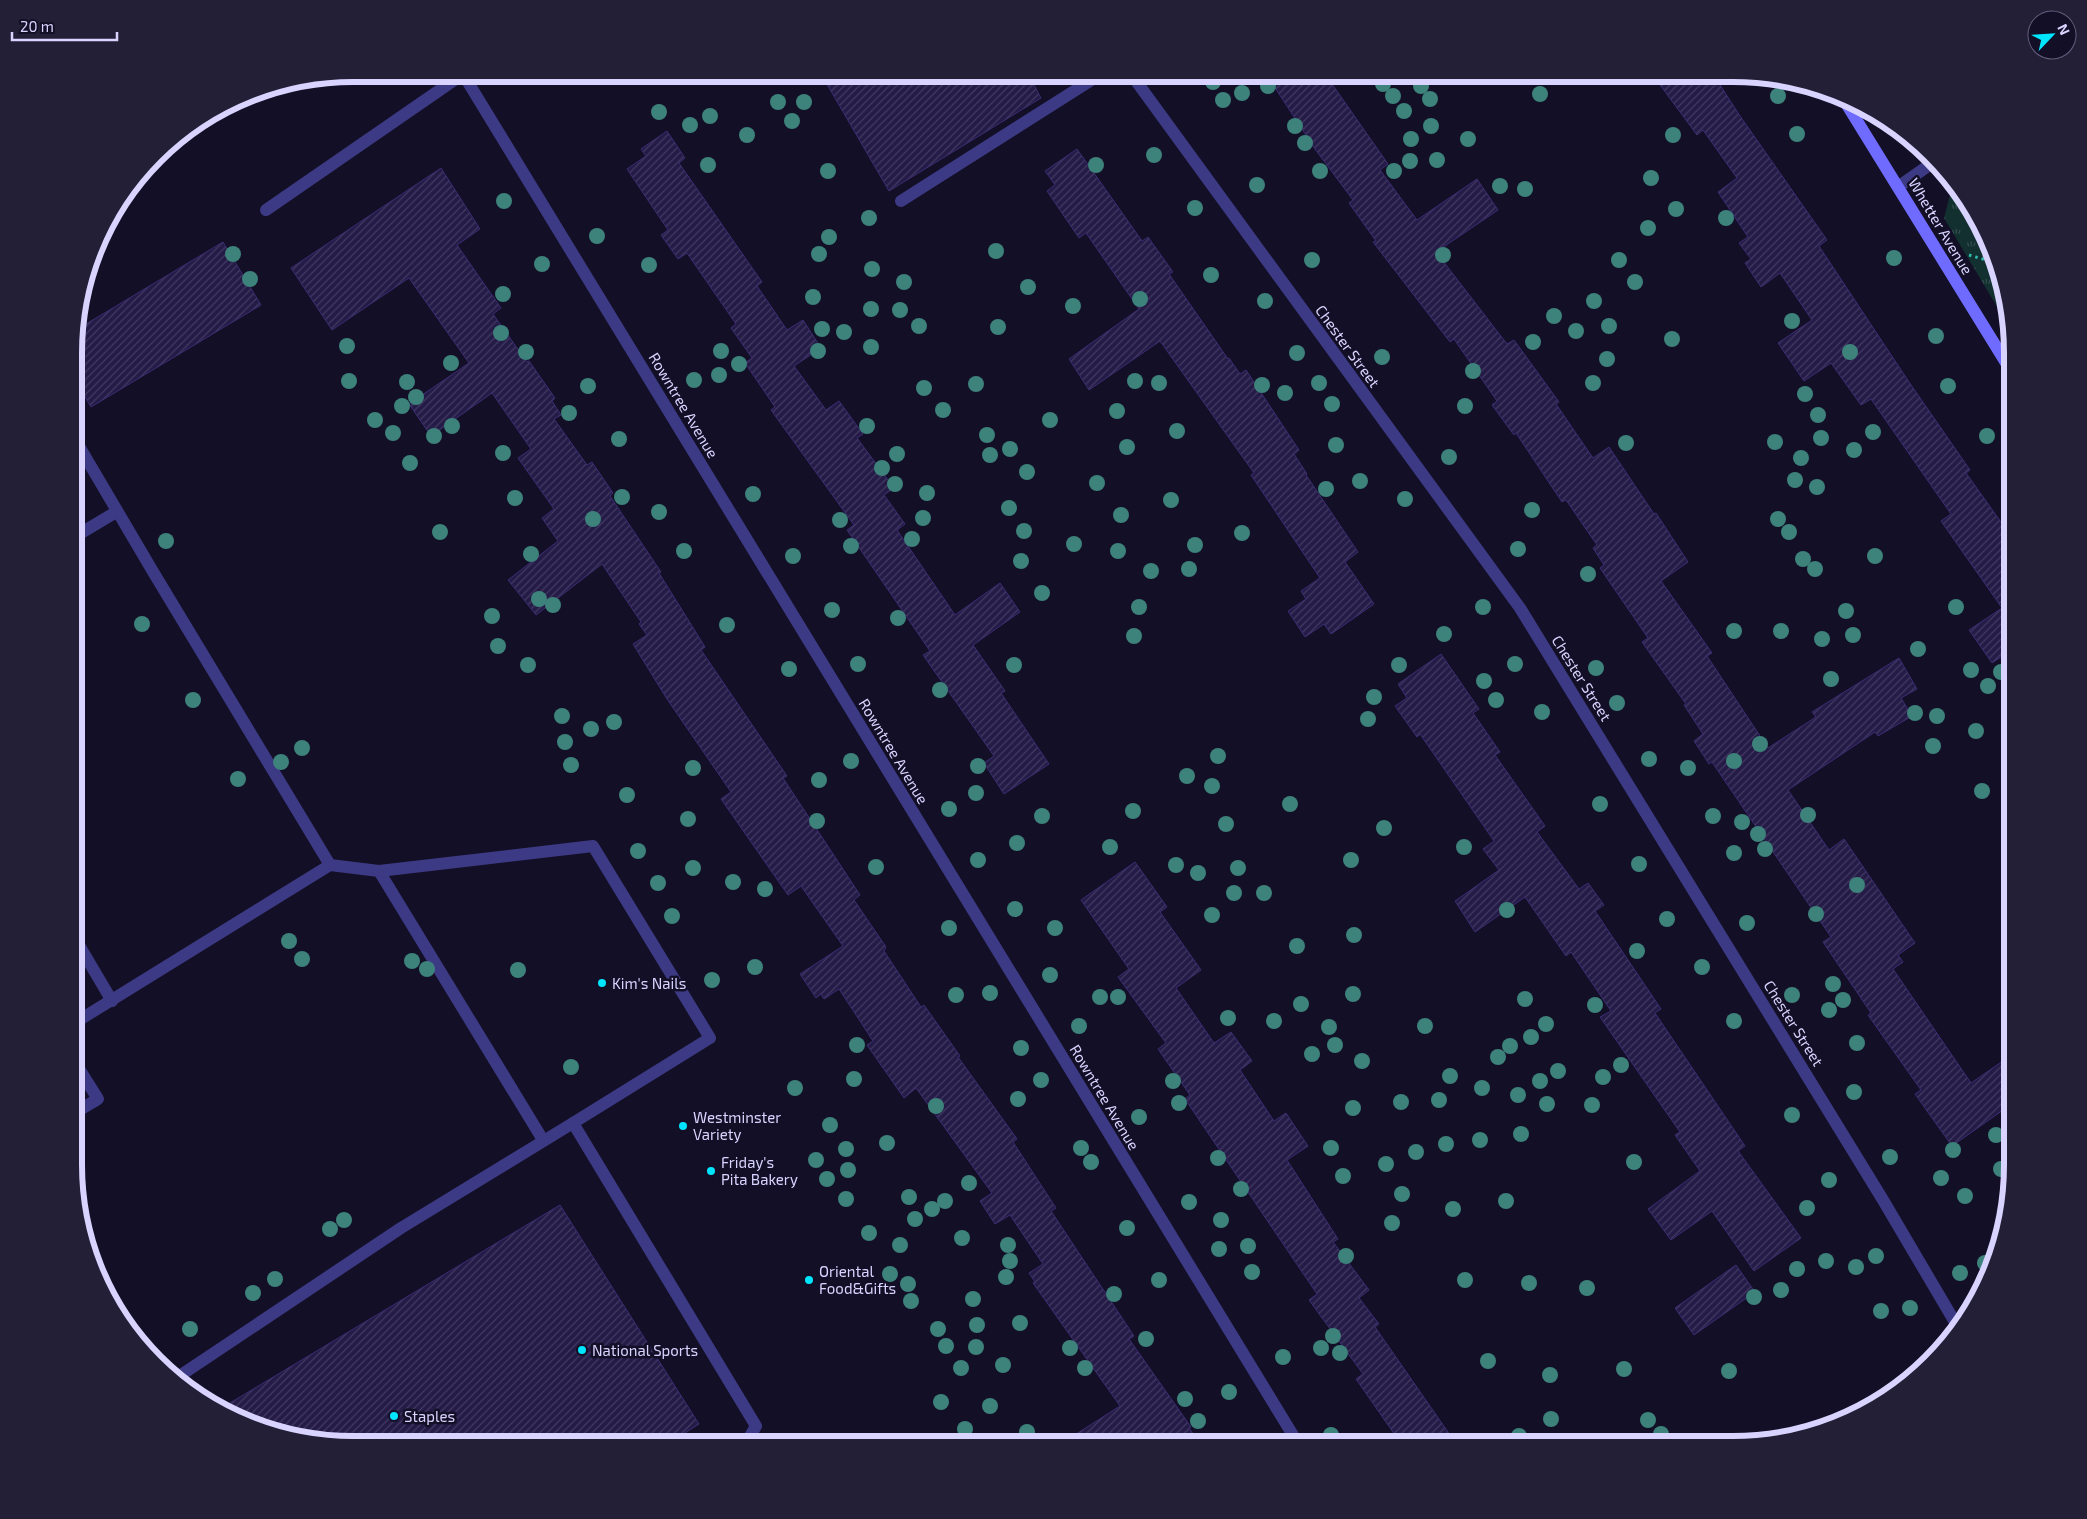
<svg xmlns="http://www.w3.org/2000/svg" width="2087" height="1519" font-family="'Exo 2',sans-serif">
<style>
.park{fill:url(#park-tufts)}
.building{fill:url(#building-hatch);stroke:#3b2d73}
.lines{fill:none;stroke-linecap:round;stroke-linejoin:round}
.path{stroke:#2fb8b0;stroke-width:3;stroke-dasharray:2.5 4;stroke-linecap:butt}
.lane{stroke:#3d3a85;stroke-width:12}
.street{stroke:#3d3a85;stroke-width:12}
.secondary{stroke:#6f6bff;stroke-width:12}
.tree{fill:#3d827b}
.poi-dot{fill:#00e5ff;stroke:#130f26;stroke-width:2}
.labels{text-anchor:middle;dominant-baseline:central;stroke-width:5;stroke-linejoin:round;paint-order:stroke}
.street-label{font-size:15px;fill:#d9d4ff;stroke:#130f26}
.poi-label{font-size:15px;fill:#d9d4ff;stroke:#130f26;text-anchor:start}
.rim{fill:none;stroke:#d9d4ff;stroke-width:6}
</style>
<defs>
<pattern id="park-tufts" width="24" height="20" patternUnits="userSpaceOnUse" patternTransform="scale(1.25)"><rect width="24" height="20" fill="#12302f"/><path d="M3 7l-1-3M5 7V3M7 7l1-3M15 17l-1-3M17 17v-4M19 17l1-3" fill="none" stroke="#344d4e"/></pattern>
<pattern id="building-hatch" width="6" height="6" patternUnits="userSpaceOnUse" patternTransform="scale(1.25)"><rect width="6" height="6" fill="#241b47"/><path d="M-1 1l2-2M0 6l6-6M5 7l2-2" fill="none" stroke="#433b63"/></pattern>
</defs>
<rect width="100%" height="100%" fill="#130f26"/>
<polygon class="park" points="1956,188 1984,229 2011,330 1944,218 1951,191"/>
<g class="building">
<polygon points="821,74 1028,74 1041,98 889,191"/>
<polygon points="1266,74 1325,74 1388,164 1380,170 1417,220 1477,179 1498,210 1436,252 1507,344 1514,340 1559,402 1556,404 1593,458 1609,447 1654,514 1656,513 1688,562 1661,581 1712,653 1707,656 1768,748 1816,717 1812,712 1899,658 1917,689 1901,698 1912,716 1878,736 1875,732 1788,790 1829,850 1844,839 1915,943 1898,955 1903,962 1893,969 1971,1083 2013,1054 2013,1103 1952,1146 1915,1094 1921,1090 1868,1015 1871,1013 1823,942 1831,937 1712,762 1709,764 1694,741 1703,734 1684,705 1686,704 1642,642 1648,638 1600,568 1604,565 1593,548 1597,545 1566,500 1562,502 1516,433 1514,435 1492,405 1497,401 1454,339 1450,342 1373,242 1376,241 1349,203 1353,200 1315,149"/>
<polygon points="1652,74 1713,74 1740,116 1827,240 1819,246 1909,382 1970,470 1966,473 2013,539 2013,649 1992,663 1969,630 2002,608 1941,521 1951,514 1871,399 1861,405 1831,363 1804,381 1778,343 1812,320 1780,273 1761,287 1745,263 1751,259 1739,243 1748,237 1718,192 1737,178 1703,130 1697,135"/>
<polygon points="667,131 685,158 679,163 762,282 757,286 787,330 803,320 821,348 794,366 826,410 839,401 863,434 857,438 894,488 884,495 905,524 897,530 955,615 1000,583 1020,612 973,645 1005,691 1001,693 1049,764 1004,794 984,763 994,756 923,655 930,651 847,530 854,525 771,410 775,407 745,363 752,358 731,328 736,324 687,253 678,259 661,235 668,230 627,169 646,156 641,149"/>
<polygon points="1077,149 1142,241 1148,237 1173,272 1169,274 1228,359 1229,358 1240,374 1246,370 1299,450 1294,454 1307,474 1306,475 1358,552 1345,562 1374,604 1331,634 1324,624 1305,637 1288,611 1306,599 1301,591 1320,578 1251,475 1254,473 1160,341 1089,390 1069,359 1139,309 1086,233 1079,238 1047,191 1055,185 1045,171"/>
<polygon points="441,168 480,229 457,245 501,308 493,314 527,362 529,361 555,398 552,401 561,415 554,419 587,465 592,462 613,493 610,496 661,572 659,573 705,647 701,650 787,776 783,778 860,895 854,900 886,947 884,951 921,1007 924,1005 960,1056 958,1057 1017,1139 1013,1142 1056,1208 1051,1211 1134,1336 1129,1339 1191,1427 1189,1428 1201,1445 1059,1445 1120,1406 1033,1283 1035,1282 1029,1273 1043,1264 1010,1215 995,1224 980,1201 992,1193 916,1088 904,1098 867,1045 873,1041 839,989 824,999 821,994 816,998 800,974 843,946 801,886 788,895 721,799 731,792 667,699 633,644 647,635 639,624 641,622 602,564 536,615 508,580 558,541 542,518 554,509 518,458 531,449 492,393 431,436 409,404 469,363 409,278 332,330 291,268"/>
<polygon points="223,242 261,305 91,407 76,381 76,330"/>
<polygon points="1441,654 1479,709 1473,713 1500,752 1495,755 1545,826 1537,832 1579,889 1588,883 1604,905 1595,911 1661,1009 1655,1013 1745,1146 1738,1151 1801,1238 1754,1271 1712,1211 1671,1240 1648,1209 1700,1171 1675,1135 1680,1132 1600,1017 1611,1011 1571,952 1566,956 1525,897 1475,932 1455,901 1499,870 1483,849 1494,841 1420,734 1417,737 1395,706 1407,698 1398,684"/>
<polygon points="1135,862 1167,907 1160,912 1201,970 1176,988 1214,1043 1231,1032 1252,1061 1240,1070 1274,1121 1286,1113 1308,1146 1287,1160 1338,1239 1333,1242 1369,1290 1359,1298 1379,1324 1375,1327 1457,1445 1402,1445 1356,1379 1363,1374 1309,1300 1317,1294 1185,1099 1190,1095 1158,1049 1166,1043 1118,977 1129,969 1081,900"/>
<polygon points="560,1205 699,1424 666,1445 335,1445 247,1424 220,1409"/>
<polygon points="1736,1265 1755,1292 1694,1335 1675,1308"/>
</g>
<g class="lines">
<polyline class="path" points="1969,255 1993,262"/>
<g class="lane">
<polyline points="901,201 1101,74"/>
<polyline points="266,210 463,74"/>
<polyline points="76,441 152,570 330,865 76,1022"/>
<polyline points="76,536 116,512"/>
<polyline points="330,865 379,871"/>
<polyline points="76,940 112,1001"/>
<polyline points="76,1064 98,1099 76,1112"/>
<polyline points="543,1140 379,871 593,846 710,1038 573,1123 756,1426 745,1445"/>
<polyline points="110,1302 114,1308"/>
<polyline points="175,1379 401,1228 573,1123"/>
</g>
<g class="street">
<polyline points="463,74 1299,1445"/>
<polyline points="1131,74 1520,608 1883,1200 1959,1329"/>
<polyline points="1898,187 1935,161"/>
</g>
<polyline class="secondary" points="1841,95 2013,374"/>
</g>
<g class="tree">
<circle cx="1213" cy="82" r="8"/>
<circle cx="1383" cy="84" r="8"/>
<circle cx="1268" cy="86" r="8"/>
<circle cx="1421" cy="86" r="8"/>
<circle cx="1242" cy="93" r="8"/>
<circle cx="1540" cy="94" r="8"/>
<circle cx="1393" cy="96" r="8"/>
<circle cx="1778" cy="96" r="8"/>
<circle cx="1430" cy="99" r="8"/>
<circle cx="1223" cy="100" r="8"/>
<circle cx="778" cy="102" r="8"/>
<circle cx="804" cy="102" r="8"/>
<circle cx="1404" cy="111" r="8"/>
<circle cx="659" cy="112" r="8"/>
<circle cx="710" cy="116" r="8"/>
<circle cx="792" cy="121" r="8"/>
<circle cx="690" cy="125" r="8"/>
<circle cx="1295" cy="126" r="8"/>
<circle cx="1431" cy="126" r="8"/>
<circle cx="1797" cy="134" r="8"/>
<circle cx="747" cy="135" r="8"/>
<circle cx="1673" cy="135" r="8"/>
<circle cx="1411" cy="139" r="8"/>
<circle cx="1468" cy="139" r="8"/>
<circle cx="1305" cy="143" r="8"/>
<circle cx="1154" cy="155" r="8"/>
<circle cx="1437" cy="160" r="8"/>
<circle cx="1410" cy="161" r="8"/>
<circle cx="708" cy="165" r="8"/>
<circle cx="1096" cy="165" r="8"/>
<circle cx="828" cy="171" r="8"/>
<circle cx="1320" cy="171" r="8"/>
<circle cx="1394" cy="171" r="8"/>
<circle cx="1651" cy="178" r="8"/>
<circle cx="1257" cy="185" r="8"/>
<circle cx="1500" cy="186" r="8"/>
<circle cx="1525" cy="189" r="8"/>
<circle cx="504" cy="201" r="8"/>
<circle cx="1195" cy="208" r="8"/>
<circle cx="1676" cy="209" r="8"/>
<circle cx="869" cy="218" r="8"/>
<circle cx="1726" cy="218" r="8"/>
<circle cx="1648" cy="228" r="8"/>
<circle cx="597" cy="236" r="8"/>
<circle cx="829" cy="237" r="8"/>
<circle cx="996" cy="251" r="8"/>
<circle cx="233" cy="254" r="8"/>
<circle cx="819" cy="254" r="8"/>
<circle cx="1443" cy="255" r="8"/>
<circle cx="1894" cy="258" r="8"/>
<circle cx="1312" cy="260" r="8"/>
<circle cx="1619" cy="260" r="8"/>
<circle cx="542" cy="264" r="8"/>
<circle cx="649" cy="265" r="8"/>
<circle cx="872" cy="269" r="8"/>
<circle cx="1211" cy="275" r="8"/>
<circle cx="250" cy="279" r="8"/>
<circle cx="904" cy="282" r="8"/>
<circle cx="1635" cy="282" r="8"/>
<circle cx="1028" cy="287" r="8"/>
<circle cx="503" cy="294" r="8"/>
<circle cx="813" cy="297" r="8"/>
<circle cx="1140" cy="299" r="8"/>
<circle cx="1265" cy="301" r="8"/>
<circle cx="1594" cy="301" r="8"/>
<circle cx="1073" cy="306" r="8"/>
<circle cx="871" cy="309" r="8"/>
<circle cx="900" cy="310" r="8"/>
<circle cx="1554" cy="316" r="8"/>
<circle cx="1792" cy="321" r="8"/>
<circle cx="919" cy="326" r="8"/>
<circle cx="1609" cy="326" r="8"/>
<circle cx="998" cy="327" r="8"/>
<circle cx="822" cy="329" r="8"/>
<circle cx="1576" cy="331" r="8"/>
<circle cx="844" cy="332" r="8"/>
<circle cx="501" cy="333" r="8"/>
<circle cx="1936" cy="336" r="8"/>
<circle cx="1672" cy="339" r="8"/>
<circle cx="1533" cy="342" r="8"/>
<circle cx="347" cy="346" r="8"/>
<circle cx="871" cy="347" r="8"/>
<circle cx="721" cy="351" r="8"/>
<circle cx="818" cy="351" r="8"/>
<circle cx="526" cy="352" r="8"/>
<circle cx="1850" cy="352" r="8"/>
<circle cx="1297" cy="353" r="8"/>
<circle cx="1382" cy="357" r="8"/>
<circle cx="1607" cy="359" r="8"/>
<circle cx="451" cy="363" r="8"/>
<circle cx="739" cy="364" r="8"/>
<circle cx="1473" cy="371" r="8"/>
<circle cx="719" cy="375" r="8"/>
<circle cx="694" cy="380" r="8"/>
<circle cx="349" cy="381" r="8"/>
<circle cx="1135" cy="381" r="8"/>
<circle cx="407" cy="382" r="8"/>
<circle cx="1159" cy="383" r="8"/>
<circle cx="1319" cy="383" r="8"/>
<circle cx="1593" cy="383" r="8"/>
<circle cx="976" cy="384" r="8"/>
<circle cx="1262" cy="385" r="8"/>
<circle cx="588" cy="386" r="8"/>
<circle cx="1948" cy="386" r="8"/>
<circle cx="924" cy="388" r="8"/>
<circle cx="1285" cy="393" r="8"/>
<circle cx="1805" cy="394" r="8"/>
<circle cx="416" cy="397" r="8"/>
<circle cx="1332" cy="404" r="8"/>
<circle cx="402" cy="406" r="8"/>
<circle cx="1465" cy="406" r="8"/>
<circle cx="943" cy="410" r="8"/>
<circle cx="1117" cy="411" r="8"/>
<circle cx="569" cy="413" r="8"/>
<circle cx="1818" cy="415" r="8"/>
<circle cx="375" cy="420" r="8"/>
<circle cx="1050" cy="420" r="8"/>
<circle cx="452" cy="426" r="8"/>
<circle cx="867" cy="426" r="8"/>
<circle cx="1177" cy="431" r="8"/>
<circle cx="1873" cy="432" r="8"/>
<circle cx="393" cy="433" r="8"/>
<circle cx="987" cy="435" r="8"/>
<circle cx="434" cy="436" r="8"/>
<circle cx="1987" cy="436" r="8"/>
<circle cx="1821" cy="438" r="8"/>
<circle cx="619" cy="439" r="8"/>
<circle cx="1775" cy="442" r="8"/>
<circle cx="1626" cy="443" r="8"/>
<circle cx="1336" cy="445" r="8"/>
<circle cx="1127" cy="447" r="8"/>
<circle cx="1010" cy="449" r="8"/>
<circle cx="1854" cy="450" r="8"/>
<circle cx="503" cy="453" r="8"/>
<circle cx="897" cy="454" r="8"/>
<circle cx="990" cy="455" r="8"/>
<circle cx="1449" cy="457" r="8"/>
<circle cx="1801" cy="458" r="8"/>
<circle cx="410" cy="463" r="8"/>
<circle cx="882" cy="468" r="8"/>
<circle cx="1027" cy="472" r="8"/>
<circle cx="1795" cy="480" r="8"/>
<circle cx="1360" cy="481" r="8"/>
<circle cx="1097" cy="483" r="8"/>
<circle cx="895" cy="484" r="8"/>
<circle cx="1817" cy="487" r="8"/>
<circle cx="1326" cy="489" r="8"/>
<circle cx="927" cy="493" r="8"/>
<circle cx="753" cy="494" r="8"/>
<circle cx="622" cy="497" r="8"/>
<circle cx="515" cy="498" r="8"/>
<circle cx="1405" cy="499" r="8"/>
<circle cx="1171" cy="500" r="8"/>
<circle cx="1009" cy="508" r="8"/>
<circle cx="1532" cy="510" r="8"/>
<circle cx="659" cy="512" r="8"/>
<circle cx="1121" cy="515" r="8"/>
<circle cx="923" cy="518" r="8"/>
<circle cx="593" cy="519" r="8"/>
<circle cx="1778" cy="519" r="8"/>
<circle cx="840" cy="520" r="8"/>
<circle cx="1024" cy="531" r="8"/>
<circle cx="440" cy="532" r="8"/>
<circle cx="1789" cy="532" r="8"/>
<circle cx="1242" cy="533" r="8"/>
<circle cx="912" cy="539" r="8"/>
<circle cx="166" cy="541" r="8"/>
<circle cx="1074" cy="544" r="8"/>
<circle cx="1195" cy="545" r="8"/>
<circle cx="851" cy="546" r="8"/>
<circle cx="1518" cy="549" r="8"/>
<circle cx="684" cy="551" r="8"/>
<circle cx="1118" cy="551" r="8"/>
<circle cx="531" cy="554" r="8"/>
<circle cx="793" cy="556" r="8"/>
<circle cx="1875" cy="556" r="8"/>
<circle cx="1803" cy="559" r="8"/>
<circle cx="1021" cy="561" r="8"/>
<circle cx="1189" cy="569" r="8"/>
<circle cx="1815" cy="569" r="8"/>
<circle cx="1151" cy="571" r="8"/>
<circle cx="1588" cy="574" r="8"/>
<circle cx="1042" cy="593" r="8"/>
<circle cx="539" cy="599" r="8"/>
<circle cx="553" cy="605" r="8"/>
<circle cx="1139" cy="607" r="8"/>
<circle cx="1483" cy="607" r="8"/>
<circle cx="1956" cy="607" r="8"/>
<circle cx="832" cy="610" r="8"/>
<circle cx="1846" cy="611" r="8"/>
<circle cx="492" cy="616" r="8"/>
<circle cx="898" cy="618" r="8"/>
<circle cx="142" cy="624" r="8"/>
<circle cx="727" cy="625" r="8"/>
<circle cx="1734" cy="631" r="8"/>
<circle cx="1781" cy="631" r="8"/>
<circle cx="1444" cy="634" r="8"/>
<circle cx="1853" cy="635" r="8"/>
<circle cx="1134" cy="636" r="8"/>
<circle cx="1822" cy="639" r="8"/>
<circle cx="498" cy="646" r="8"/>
<circle cx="1918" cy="649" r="8"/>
<circle cx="858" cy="664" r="8"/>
<circle cx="1515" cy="664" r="8"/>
<circle cx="528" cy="665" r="8"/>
<circle cx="1014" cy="665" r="8"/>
<circle cx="1399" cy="665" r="8"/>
<circle cx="1596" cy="668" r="8"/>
<circle cx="789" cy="669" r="8"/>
<circle cx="1971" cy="670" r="8"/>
<circle cx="2001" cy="672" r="8"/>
<circle cx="1831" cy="679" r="8"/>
<circle cx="1484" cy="681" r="8"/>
<circle cx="1988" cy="686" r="8"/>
<circle cx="940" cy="690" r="8"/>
<circle cx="1374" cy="697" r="8"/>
<circle cx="193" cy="700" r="8"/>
<circle cx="1496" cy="700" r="8"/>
<circle cx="1617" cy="703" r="8"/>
<circle cx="1542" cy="712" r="8"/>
<circle cx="1915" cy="713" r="8"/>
<circle cx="562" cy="716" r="8"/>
<circle cx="1937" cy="716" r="8"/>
<circle cx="1368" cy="719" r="8"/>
<circle cx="614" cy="722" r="8"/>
<circle cx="591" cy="729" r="8"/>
<circle cx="1976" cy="731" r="8"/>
<circle cx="565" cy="742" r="8"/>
<circle cx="1760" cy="744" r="8"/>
<circle cx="1933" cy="746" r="8"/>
<circle cx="302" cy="748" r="8"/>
<circle cx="1218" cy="756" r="8"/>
<circle cx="1649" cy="759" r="8"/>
<circle cx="851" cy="761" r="8"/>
<circle cx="1734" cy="761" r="8"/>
<circle cx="281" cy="762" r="8"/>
<circle cx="571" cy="765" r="8"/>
<circle cx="978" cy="766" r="8"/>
<circle cx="693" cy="768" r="8"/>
<circle cx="1688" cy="768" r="8"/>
<circle cx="1187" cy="776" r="8"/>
<circle cx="238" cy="779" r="8"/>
<circle cx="819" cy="780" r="8"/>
<circle cx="1212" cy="786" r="8"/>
<circle cx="1982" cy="791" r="8"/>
<circle cx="976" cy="793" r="8"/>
<circle cx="627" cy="795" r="8"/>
<circle cx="1290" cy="804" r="8"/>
<circle cx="1600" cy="804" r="8"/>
<circle cx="949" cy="809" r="8"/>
<circle cx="1133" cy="811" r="8"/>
<circle cx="1808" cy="815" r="8"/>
<circle cx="1042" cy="816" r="8"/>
<circle cx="1713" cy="816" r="8"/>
<circle cx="688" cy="819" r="8"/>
<circle cx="817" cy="821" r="8"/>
<circle cx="1742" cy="822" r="8"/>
<circle cx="1226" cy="824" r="8"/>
<circle cx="1384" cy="828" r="8"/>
<circle cx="1758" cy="834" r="8"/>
<circle cx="1017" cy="843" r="8"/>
<circle cx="1110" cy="847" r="8"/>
<circle cx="1464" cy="847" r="8"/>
<circle cx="1765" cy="849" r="8"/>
<circle cx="638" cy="851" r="8"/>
<circle cx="1734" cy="853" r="8"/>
<circle cx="978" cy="860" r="8"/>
<circle cx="1351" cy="860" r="8"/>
<circle cx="1639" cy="864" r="8"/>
<circle cx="1176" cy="865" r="8"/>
<circle cx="876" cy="867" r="8"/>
<circle cx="693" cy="868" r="8"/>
<circle cx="1238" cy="868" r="8"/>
<circle cx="1198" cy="873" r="8"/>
<circle cx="733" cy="882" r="8"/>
<circle cx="658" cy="883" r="8"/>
<circle cx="1857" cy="885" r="8"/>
<circle cx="765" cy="889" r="8"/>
<circle cx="1234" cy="893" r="8"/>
<circle cx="1264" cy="893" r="8"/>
<circle cx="1015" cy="909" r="8"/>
<circle cx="1507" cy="910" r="8"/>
<circle cx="1816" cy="914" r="8"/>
<circle cx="1212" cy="915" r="8"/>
<circle cx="672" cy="916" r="8"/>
<circle cx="1667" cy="919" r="8"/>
<circle cx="1747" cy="923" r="8"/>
<circle cx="949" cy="928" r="8"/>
<circle cx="1055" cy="928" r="8"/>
<circle cx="1354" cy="935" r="8"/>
<circle cx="289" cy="941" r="8"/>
<circle cx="1297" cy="946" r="8"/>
<circle cx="1637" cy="951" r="8"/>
<circle cx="302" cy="959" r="8"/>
<circle cx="412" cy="961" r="8"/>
<circle cx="755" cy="967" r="8"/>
<circle cx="1702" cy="967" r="8"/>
<circle cx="427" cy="969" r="8"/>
<circle cx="518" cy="970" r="8"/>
<circle cx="1050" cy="975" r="8"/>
<circle cx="712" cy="980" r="8"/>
<circle cx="1833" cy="984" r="8"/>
<circle cx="990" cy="993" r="8"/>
<circle cx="1353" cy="994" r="8"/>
<circle cx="956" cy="995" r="8"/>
<circle cx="1792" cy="995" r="8"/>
<circle cx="1100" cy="997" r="8"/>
<circle cx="1118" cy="997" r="8"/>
<circle cx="1525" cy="999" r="8"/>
<circle cx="1843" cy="1000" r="8"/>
<circle cx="1301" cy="1004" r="8"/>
<circle cx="1595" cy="1005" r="8"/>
<circle cx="1829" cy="1010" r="8"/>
<circle cx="1228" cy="1018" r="8"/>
<circle cx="1274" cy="1021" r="8"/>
<circle cx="1734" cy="1021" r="8"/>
<circle cx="1546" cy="1024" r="8"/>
<circle cx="1079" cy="1026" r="8"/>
<circle cx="1425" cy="1026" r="8"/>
<circle cx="1329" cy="1027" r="8"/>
<circle cx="1531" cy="1037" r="8"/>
<circle cx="1857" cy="1043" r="8"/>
<circle cx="857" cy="1045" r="8"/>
<circle cx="1335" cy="1045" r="8"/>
<circle cx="1510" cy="1046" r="8"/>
<circle cx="1021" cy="1048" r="8"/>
<circle cx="1312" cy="1054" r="8"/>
<circle cx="1498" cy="1057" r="8"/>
<circle cx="1362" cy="1061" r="8"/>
<circle cx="1621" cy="1065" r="8"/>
<circle cx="571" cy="1067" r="8"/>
<circle cx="1558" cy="1071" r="8"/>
<circle cx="1450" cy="1076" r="8"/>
<circle cx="1603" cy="1077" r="8"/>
<circle cx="854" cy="1079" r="8"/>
<circle cx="1041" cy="1080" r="8"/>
<circle cx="1173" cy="1081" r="8"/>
<circle cx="1540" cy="1081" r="8"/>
<circle cx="795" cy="1088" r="8"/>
<circle cx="1482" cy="1088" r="8"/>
<circle cx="1854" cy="1092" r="8"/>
<circle cx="1518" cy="1095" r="8"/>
<circle cx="1018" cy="1099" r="8"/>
<circle cx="1439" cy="1100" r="8"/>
<circle cx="1401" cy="1102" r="8"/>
<circle cx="1179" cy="1103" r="8"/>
<circle cx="1547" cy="1104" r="8"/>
<circle cx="1592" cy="1105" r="8"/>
<circle cx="936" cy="1106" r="8"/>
<circle cx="1353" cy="1108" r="8"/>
<circle cx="1792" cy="1115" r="8"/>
<circle cx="1139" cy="1117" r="8"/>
<circle cx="830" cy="1125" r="8"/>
<circle cx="1521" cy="1134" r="8"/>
<circle cx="1996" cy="1135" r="8"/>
<circle cx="1480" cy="1140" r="8"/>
<circle cx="887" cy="1143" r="8"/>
<circle cx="1446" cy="1144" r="8"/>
<circle cx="1081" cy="1148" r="8"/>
<circle cx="1331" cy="1148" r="8"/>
<circle cx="846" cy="1149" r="8"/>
<circle cx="1953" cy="1150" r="8"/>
<circle cx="1416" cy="1152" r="8"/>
<circle cx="1890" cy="1157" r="8"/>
<circle cx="1218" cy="1158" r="8"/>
<circle cx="816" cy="1160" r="8"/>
<circle cx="1091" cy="1162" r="8"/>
<circle cx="1634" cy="1162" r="8"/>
<circle cx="1386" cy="1164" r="8"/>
<circle cx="2001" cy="1169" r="8"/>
<circle cx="848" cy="1170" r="8"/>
<circle cx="1343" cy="1176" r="8"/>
<circle cx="1941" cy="1178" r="8"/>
<circle cx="827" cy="1179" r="8"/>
<circle cx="1829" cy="1180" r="8"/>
<circle cx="969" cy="1183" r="8"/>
<circle cx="1241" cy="1189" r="8"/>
<circle cx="1402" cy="1194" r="8"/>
<circle cx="1965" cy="1196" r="8"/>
<circle cx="909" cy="1197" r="8"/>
<circle cx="846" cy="1199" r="8"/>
<circle cx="945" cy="1201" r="8"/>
<circle cx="1506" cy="1201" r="8"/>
<circle cx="1189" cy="1202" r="8"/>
<circle cx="1807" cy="1208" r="8"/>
<circle cx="932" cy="1209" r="8"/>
<circle cx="1453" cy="1209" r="8"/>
<circle cx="915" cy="1219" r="8"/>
<circle cx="344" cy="1220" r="8"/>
<circle cx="1221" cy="1220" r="8"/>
<circle cx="1392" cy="1223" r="8"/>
<circle cx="1127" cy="1228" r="8"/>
<circle cx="330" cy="1229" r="8"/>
<circle cx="869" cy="1233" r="8"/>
<circle cx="962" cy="1238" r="8"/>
<circle cx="900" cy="1245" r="8"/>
<circle cx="1008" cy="1245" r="8"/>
<circle cx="1248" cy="1246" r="8"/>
<circle cx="1219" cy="1249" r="8"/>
<circle cx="1346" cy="1256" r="8"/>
<circle cx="1876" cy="1256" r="8"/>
<circle cx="1010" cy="1261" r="8"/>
<circle cx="1826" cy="1261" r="8"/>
<circle cx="1985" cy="1263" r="8"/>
<circle cx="1856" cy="1267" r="8"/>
<circle cx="1797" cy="1269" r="8"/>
<circle cx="1252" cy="1272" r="8"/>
<circle cx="1960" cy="1273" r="8"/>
<circle cx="890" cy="1274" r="8"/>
<circle cx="1006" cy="1277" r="8"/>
<circle cx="275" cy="1279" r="8"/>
<circle cx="1159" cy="1280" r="8"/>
<circle cx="1465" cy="1280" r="8"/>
<circle cx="1529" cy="1283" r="8"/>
<circle cx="908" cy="1284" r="8"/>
<circle cx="1587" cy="1288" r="8"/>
<circle cx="1781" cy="1290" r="8"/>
<circle cx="253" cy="1293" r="8"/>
<circle cx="1114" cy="1294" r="8"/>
<circle cx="1754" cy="1297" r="8"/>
<circle cx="973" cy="1299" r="8"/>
<circle cx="911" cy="1301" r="8"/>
<circle cx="1910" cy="1308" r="8"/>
<circle cx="1881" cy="1311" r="8"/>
<circle cx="1020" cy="1323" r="8"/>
<circle cx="977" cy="1325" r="8"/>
<circle cx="190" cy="1329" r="8"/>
<circle cx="938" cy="1329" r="8"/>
<circle cx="1333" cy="1336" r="8"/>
<circle cx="1146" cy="1339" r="8"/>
<circle cx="946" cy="1346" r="8"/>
<circle cx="976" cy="1347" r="8"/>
<circle cx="1070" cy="1348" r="8"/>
<circle cx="1321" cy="1348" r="8"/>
<circle cx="1340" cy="1353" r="8"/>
<circle cx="1283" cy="1357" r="8"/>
<circle cx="1488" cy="1361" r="8"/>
<circle cx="1003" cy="1365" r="8"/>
<circle cx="961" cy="1368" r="8"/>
<circle cx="1085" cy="1368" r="8"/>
<circle cx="1624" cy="1369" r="8"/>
<circle cx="1729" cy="1371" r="8"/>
<circle cx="1550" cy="1375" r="8"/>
<circle cx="1229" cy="1392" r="8"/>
<circle cx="1185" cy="1399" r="8"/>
<circle cx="941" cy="1402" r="8"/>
<circle cx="990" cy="1406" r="8"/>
<circle cx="1551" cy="1419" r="8"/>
<circle cx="1648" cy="1420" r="8"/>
<circle cx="1198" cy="1421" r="8"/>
<circle cx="965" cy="1429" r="8"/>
<circle cx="1027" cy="1432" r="8"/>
<circle cx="1661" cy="1434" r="8"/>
<circle cx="1331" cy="1435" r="8"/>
<circle cx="1519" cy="1436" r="8"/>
</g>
<g class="poi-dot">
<circle cx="602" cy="983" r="5"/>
<circle cx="683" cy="1126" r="5"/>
<circle cx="711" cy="1171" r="5"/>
<circle cx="809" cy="1280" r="5"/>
<circle cx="582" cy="1350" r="5"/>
<circle cx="394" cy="1416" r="5"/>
</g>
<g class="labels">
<g class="street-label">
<text transform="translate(1941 226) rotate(59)">Whetter Avenue</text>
<text transform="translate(1348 346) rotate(54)">Chester Street</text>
<text transform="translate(684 405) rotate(59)">Rowntree Avenue</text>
<text transform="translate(1582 678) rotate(58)">Chester Street</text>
<text transform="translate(894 751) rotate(59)">Rowntree Avenue</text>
<text transform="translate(1794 1023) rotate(58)">Chester Street</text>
<text transform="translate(1105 1097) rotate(59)">Rowntree Avenue</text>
</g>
<g class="poi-label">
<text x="612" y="983">Kim's Nails</text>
<text x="693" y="1117">Westminster<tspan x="693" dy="17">Variety</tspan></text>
<text x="721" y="1162">Friday's<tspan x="721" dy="17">Pita Bakery</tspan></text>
<text x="819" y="1271">Oriental<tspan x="819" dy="17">Food&amp;Gifts</tspan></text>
<text x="592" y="1350">National Sports</text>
<text x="404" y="1416">Staples</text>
</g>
</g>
<path d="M0 0H2087V1519H0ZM353 82H1733A271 271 0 0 1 2004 353V1165A271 271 0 0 1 1733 1436H353A271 271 0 0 1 82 1165V353A271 271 0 0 1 353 82Z" fill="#231f37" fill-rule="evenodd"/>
<path class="rim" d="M353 82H1733A271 271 0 0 1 2004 353V1165A271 271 0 0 1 1733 1436H353A271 271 0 0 1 82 1165V353A271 271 0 0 1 353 82Z"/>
<g transform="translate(2052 35) rotate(65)"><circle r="24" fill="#130f26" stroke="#625e7d"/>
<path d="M0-4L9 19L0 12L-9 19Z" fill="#00e5ff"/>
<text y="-8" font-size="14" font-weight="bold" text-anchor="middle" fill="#d9d4ff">N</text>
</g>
<path d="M12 32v8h105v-8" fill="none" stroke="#d9d4ff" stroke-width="2.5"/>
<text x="20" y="32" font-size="15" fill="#d9d4ff" stroke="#130f26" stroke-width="4" paint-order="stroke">20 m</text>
</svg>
